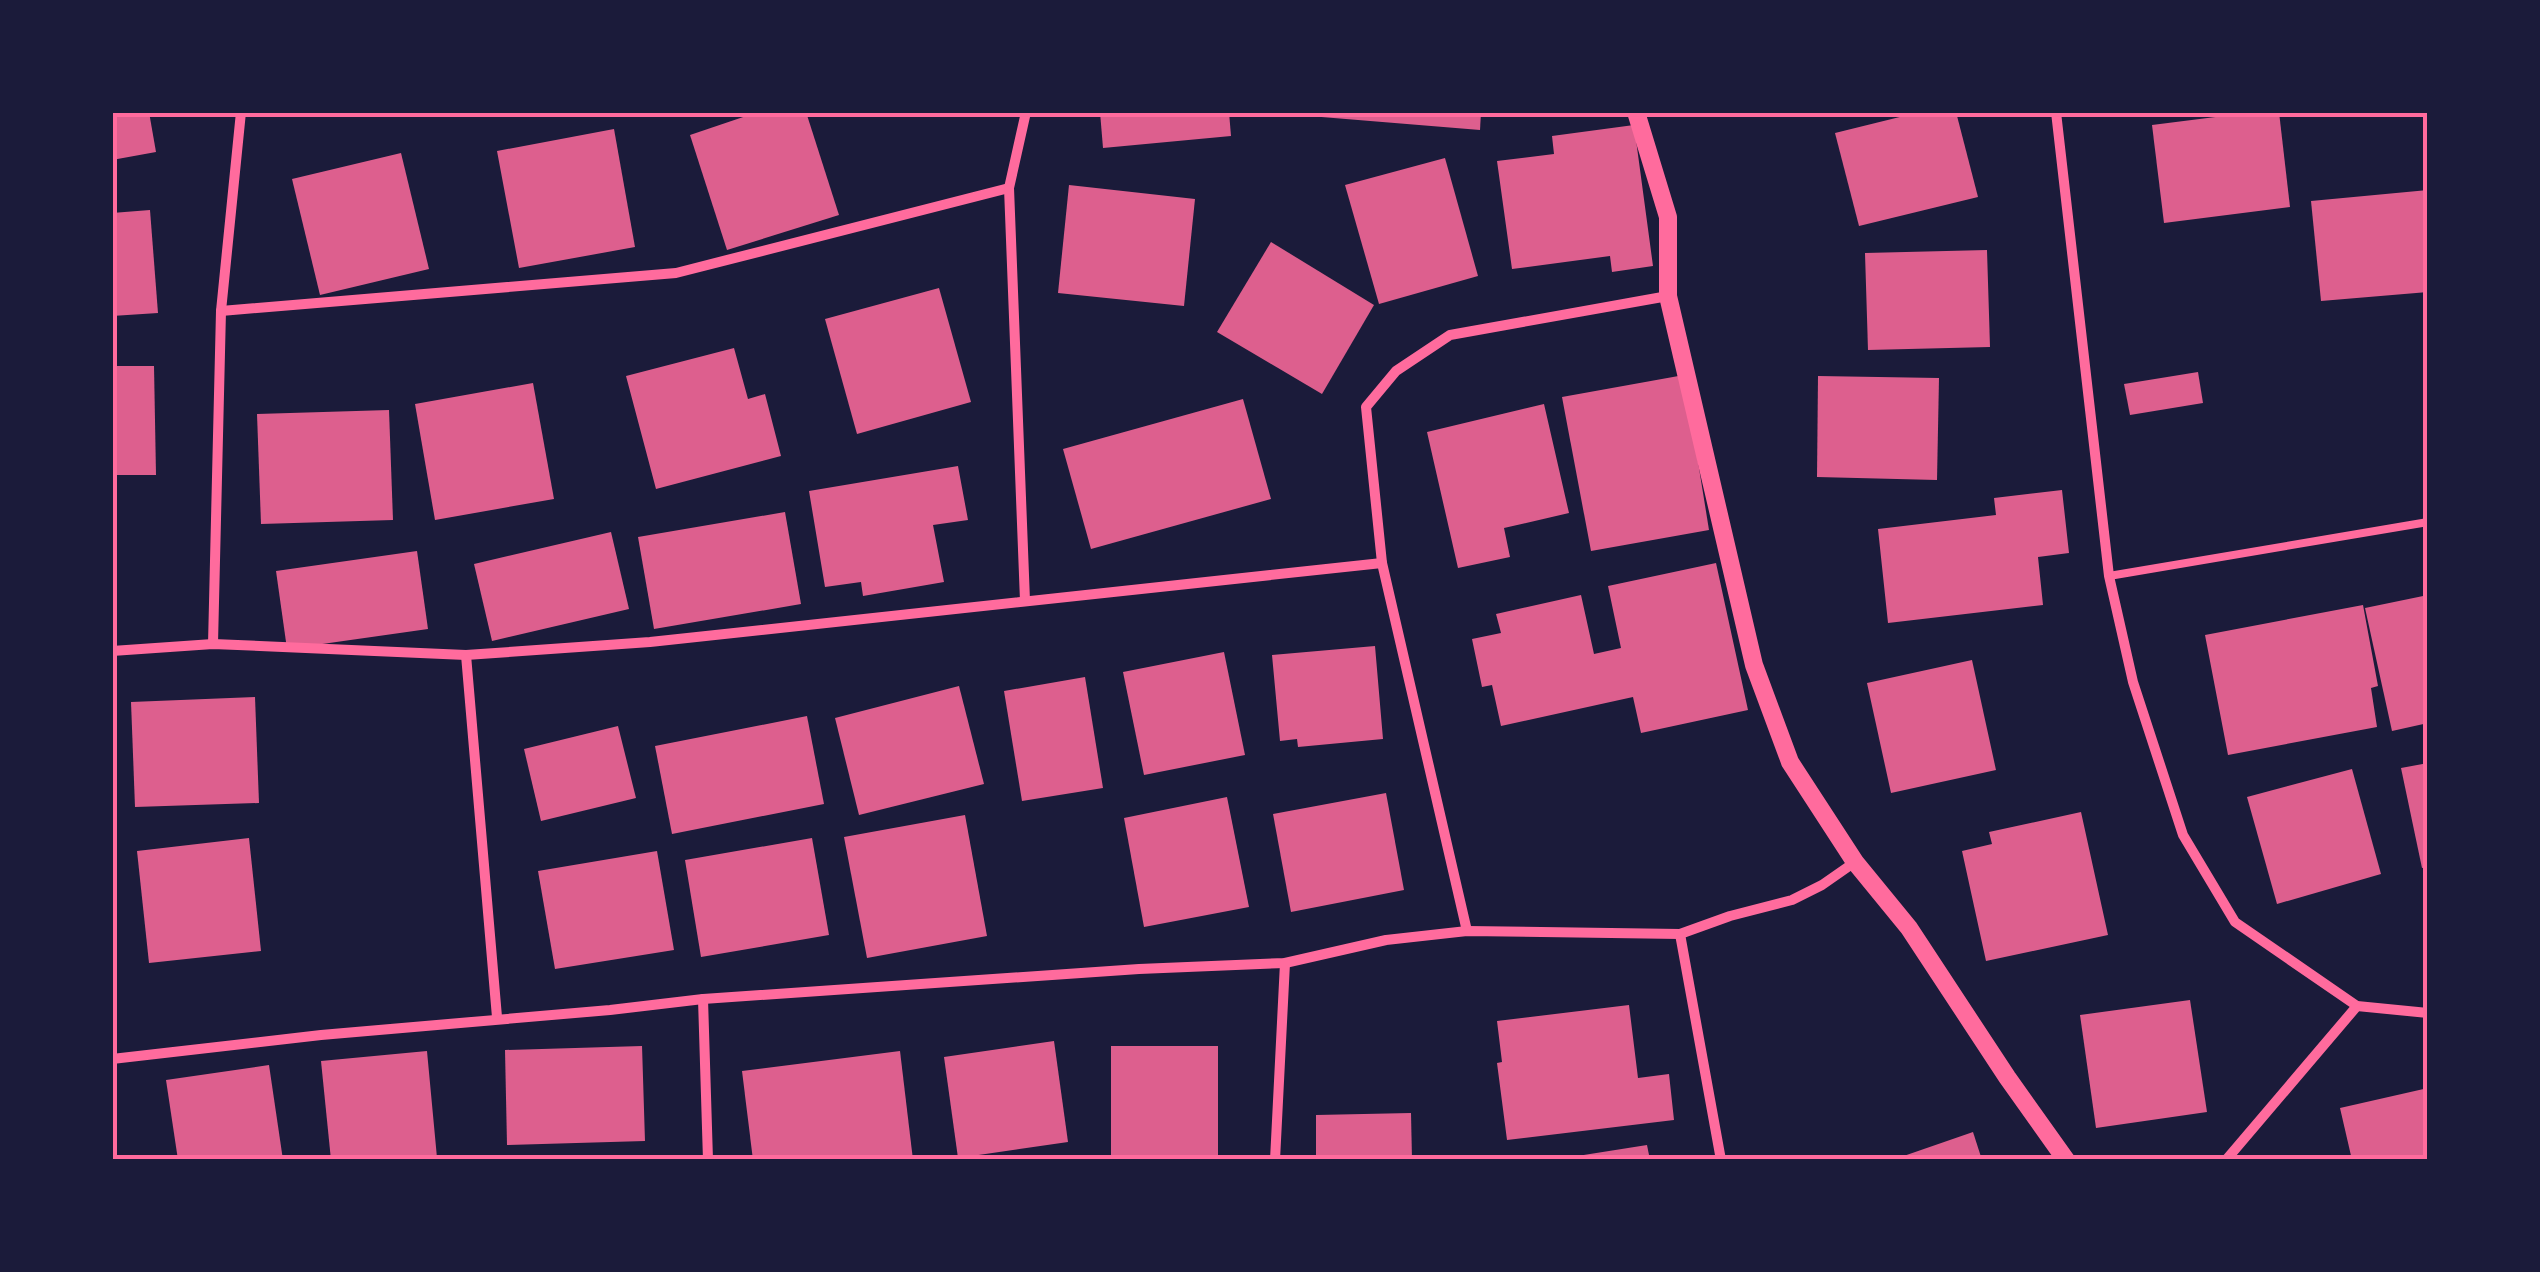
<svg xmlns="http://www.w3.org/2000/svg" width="2540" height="1272" font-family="'Exo 2',sans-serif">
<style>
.building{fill:#dd5f8e}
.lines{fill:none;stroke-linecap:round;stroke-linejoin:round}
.service{stroke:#ff6b9d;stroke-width:8}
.minor{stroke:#ff6b9d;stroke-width:10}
.tertiary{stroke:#ff6b9d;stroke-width:18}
.neatline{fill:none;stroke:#ff6b9d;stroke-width:4}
</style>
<rect width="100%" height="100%" fill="#1b1b3a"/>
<g class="building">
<polygon points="112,112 149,112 156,152 112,160"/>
<polygon points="758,112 806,112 839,215 727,250 690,135"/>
<polygon points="1100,112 1229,112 1231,136 1103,148"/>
<polygon points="1297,112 1481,112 1480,130 1297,115"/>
<polygon points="1920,112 1956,112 1978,197 1859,226 1835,133"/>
<polygon points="2255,112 2279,112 2290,207 2164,223 2152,125"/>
<polygon points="1634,125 1653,266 1612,272 1610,256 1512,269 1497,161 1554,154 1552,136"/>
<polygon points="614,129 635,247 519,268 497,151"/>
<polygon points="401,153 429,269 320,295 292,179"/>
<polygon points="1445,158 1478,276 1379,304 1345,185"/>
<polygon points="1069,185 1195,199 1184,306 1058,293"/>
<polygon points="2428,190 2428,292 2321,301 2311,201"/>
<polygon points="150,210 158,313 112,316 112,213"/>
<polygon points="1271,242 1374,305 1322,394 1217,332"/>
<polygon points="1987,250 1990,347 1868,350 1865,253"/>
<polygon points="939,288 971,402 857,434 825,319"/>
<polygon points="734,348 748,399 765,394 781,456 656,489 626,376"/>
<polygon points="112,366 154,366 156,475 112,475"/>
<polygon points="2198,372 2203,403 2130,415 2124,384"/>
<polygon points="1684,375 1709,530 1591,551 1562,397"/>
<polygon points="1818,376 1939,378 1937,480 1817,477"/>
<polygon points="533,383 554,499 435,520 415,404"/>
<polygon points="1243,399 1271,499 1091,549 1063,449"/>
<polygon points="1544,404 1569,513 1504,528 1510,557 1458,568 1427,432"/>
<polygon points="389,410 393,520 261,524 257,414"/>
<polygon points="958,466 968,520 933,525 944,582 863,596 861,582 825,587 809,491"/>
<polygon points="2062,490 2069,553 2038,557 2043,605 1888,623 1878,529 1996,515 1994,498"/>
<polygon points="785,512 801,604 654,629 638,537"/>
<polygon points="611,532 629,609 492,641 474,564"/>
<polygon points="417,551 428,629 287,649 276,571"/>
<polygon points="1716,563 1748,710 1641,733 1633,697 1501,726 1492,685 1482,687 1472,639 1501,633 1496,614 1581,595 1594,654 1621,648 1608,586"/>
<polygon points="2428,595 2428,723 2392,731 2365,608"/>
<polygon points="2363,605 2378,686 2371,688 2377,727 2228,755 2205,635"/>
<polygon points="1375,646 1383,739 1298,747 1297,739 1280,741 1272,655"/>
<polygon points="1224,652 1245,755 1144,775 1123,672"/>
<polygon points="1972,660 1996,770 1891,793 1867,683"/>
<polygon points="1085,677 1103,788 1022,801 1004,691"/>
<polygon points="959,686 984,784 859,815 835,718"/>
<polygon points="255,697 259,803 135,807 131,702"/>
<polygon points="807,716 824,804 672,834 655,746"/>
<polygon points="618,726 636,798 541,821 524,749"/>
<polygon points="2428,763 2428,867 2422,868 2401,768"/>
<polygon points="2352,769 2381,874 2277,904 2247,797"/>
<polygon points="1386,793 1404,890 1291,912 1273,814"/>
<polygon points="1227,797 1249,907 1144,927 1124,818"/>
<polygon points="2081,812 2108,935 1986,961 1962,851 1992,844 1989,832"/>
<polygon points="965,815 987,936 867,958 844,837"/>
<polygon points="249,838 261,951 149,963 137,851"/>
<polygon points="812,838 829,935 701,957 685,860"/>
<polygon points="657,851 674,950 555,969 538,871"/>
<polygon points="2190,1000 2207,1112 2096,1128 2080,1015"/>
<polygon points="1629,1005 1638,1078 1669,1074 1674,1120 1507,1140 1497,1063 1502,1062 1497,1021"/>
<polygon points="1054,1041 1068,1142 958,1158 944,1057"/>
<polygon points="642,1046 645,1141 507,1145 505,1050"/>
<rect x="1111" y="1046" width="107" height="114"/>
<polygon points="427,1051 437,1158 331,1160 321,1061"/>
<polygon points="900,1051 913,1160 753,1160 742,1071"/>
<polygon points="269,1065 283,1160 178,1160 166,1080"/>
<polygon points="2428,1088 2428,1160 2352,1160 2340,1108"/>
<polygon points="1411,1113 1412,1160 1316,1160 1316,1115"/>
<polygon points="1973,1132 1982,1160 1895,1160 1895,1159"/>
<polygon points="1647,1145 1650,1160 1571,1160 1571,1157"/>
</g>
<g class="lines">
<polyline class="service" points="2109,576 2428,522"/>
<g class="minor">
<polyline points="2056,112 2109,576 2133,682 2183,835 2235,922 2357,1006 2428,1013"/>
<polyline points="221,311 676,273 1009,188"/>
<polyline points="1025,601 1009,188 1026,112"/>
<polyline points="213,644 221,311 241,112"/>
<polyline points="112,651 213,644 466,655 650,642 1382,563"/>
<polyline points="466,655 497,1017"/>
<polyline points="1467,931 1382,563 1366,407 1396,371 1450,335 1668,296"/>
<polyline points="1680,934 1721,1160"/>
<polyline points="703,999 708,1160"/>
<polyline points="112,1059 321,1035 610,1010 703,999 1139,969 1285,963 1386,940 1467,931 1680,934 1730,916 1792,900 1822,885 1855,862"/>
<polyline points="1275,1160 1285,963"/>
<polyline points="2226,1160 2357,1006"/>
</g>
<polyline class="tertiary" points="1636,112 1668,217 1668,296 1754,665 1790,762 1855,862 1909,928 2007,1077 2066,1160"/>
</g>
<rect width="2540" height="1272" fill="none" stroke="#1b1b3a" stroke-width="230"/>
<rect x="115" y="115" width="2310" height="1042" class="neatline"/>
</svg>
